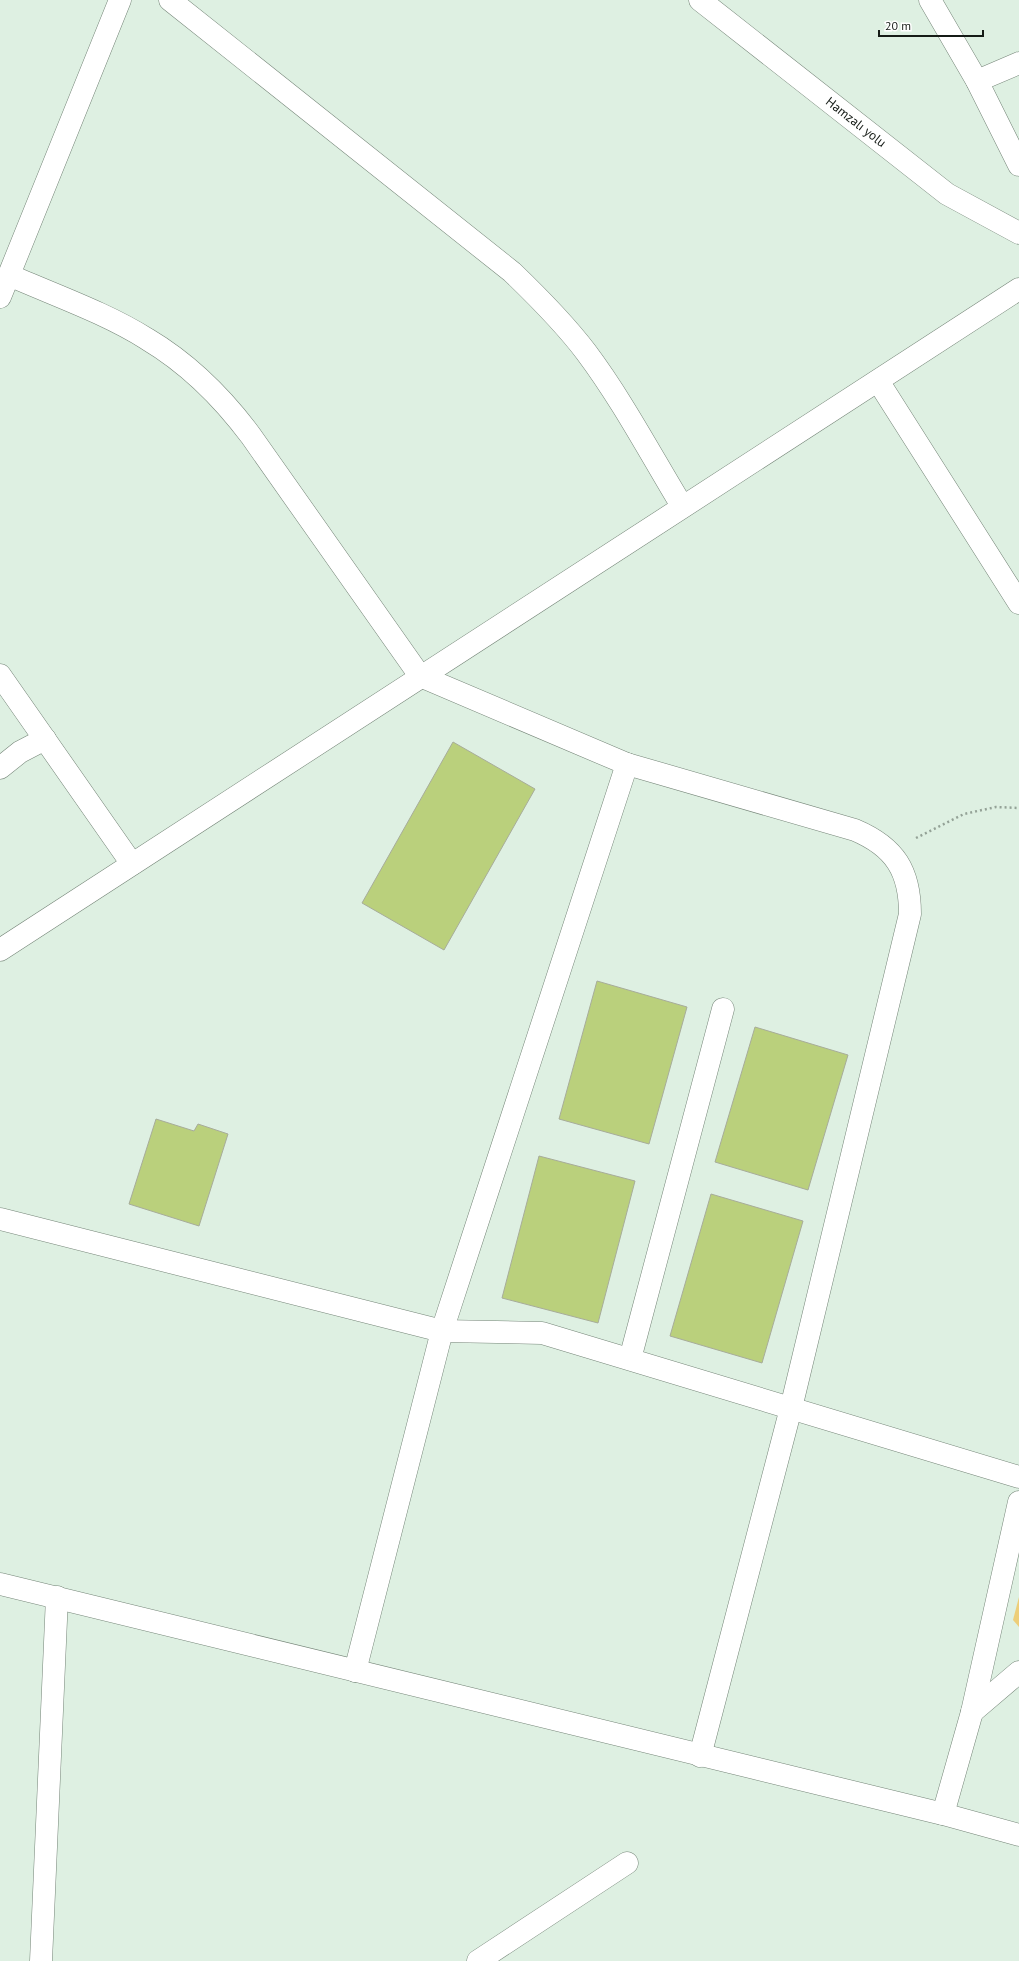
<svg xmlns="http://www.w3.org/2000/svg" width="1019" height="1961" font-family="'PT Sans',sans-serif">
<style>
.green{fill:#edce79}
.building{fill:#bad07c;stroke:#a7ac9a}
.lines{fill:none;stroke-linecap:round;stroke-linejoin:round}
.minor-casing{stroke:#758578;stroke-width:23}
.path{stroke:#94a297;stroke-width:2.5;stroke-dasharray:2 3;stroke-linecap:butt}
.minor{stroke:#fff;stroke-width:22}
.labels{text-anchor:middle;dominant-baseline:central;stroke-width:3;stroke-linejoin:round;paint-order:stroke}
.street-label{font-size:13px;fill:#151b16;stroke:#fff}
</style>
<rect width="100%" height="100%" fill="#def0e2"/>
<polygon class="green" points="1019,1597 1019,1627 1013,1620"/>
<g class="building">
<polygon points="453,742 535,789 444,950 362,903"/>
<polygon points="597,981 687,1007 649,1144 559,1119"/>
<polygon points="755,1027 848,1055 808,1190 715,1162"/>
<polygon points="156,1119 194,1131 198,1124 228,1134 199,1226 129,1204"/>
<polygon points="539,1156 635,1181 598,1323 502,1298"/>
<polygon points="711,1194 803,1221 762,1363 670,1336"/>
</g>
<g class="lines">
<g class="minor-casing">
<g id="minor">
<path d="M170,0L512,272C538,297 564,323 586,352C622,400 651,455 682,506"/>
<polyline points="700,0 947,194 1019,233"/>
<polyline points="930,0 977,81 1019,165"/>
<polyline points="977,81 1019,63"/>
<path d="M9,275C54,295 106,313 147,339C189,364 222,397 251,436L420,676L627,764L855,830C895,847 910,871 910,914L791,1408L700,1756"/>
<polyline points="0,297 120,0"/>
<polyline points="878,381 1019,603"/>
<polyline points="0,675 132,864"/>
<polyline points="0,768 20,752 45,739"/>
<polyline points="0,950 1019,289"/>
<polyline points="0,1219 442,1331 542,1333 1019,1477"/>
<polyline points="630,1359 723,1009"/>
<polyline points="0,1584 943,1814 1019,1835"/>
<polyline points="355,1671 442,1331 627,764"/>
<polyline points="972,1712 1019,1672"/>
<polyline points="943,1814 972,1712 1019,1502"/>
<polyline points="41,1961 57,1597"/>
<polyline points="478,1961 627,1863"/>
</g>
</g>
<polyline class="path" points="916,838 964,814 996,807 1019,808"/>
<use href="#minor" class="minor"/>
</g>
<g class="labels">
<g class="street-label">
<text transform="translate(856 122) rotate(38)">Hamzalı yolu</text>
</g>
</g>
<path d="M879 30v6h104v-6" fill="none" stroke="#151b16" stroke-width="2"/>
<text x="885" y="30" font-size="12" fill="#151b16" stroke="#ffffff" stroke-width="3" paint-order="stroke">20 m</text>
</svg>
